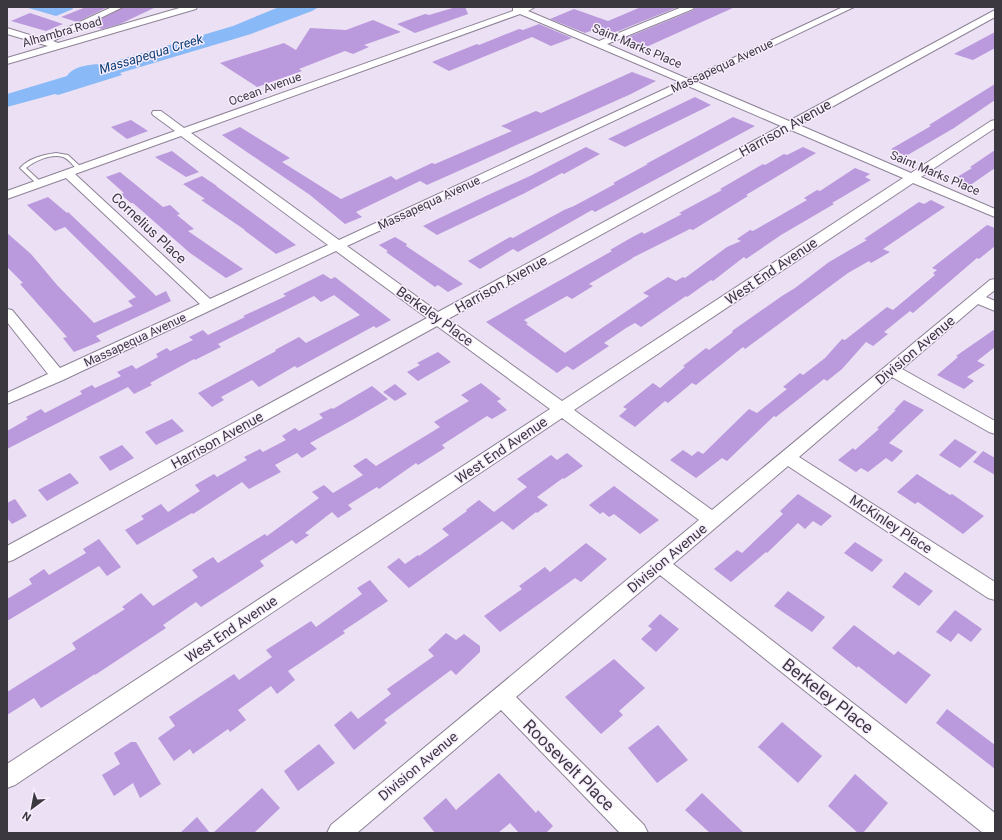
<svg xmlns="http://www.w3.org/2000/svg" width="1002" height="840" font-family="Roboto,sans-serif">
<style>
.water{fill:#89baf7}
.building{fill:#ba99dc}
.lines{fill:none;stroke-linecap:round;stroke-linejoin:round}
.service-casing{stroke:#8e8396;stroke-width:2}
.minor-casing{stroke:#8e8396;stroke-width:2}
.service{fill:#fff;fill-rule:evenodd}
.minor{fill:#fff;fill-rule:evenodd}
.labels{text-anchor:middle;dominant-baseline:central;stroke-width:3;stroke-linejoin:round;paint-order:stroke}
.far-street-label{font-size:12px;fill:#3c3840;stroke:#f8eefe}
.far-water-label{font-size:13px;font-style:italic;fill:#0b3d73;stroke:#f8eefe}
.street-label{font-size:14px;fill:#3c3840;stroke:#f8eefe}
.near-street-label{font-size:17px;fill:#3c3840;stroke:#f8eefe}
</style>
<rect width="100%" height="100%" fill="#ece0f4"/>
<g class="water">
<polygon points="25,7 72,7 73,9 56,16"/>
<path d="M279,7H319L312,11L251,34L120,73L122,75L58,95L55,94L7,107V94L67,76C74,65 94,64 105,64L233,26Z"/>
</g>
<g class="building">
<polygon points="86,7 108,7 77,22 61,17"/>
<polygon points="124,7 156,7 120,24 102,29 89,25"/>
<polygon points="456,7 465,7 468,14 415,33 397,24 425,14 429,15"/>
<polygon points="641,7 678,7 611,34 596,29 585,33 550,19 574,9 608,21"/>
<polygon points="695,7 735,7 644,48 623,39 694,10"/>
<polygon points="30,13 63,24 46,31 11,21"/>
<polygon points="373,20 401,32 364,45 369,47 353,54 345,51 299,69 302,71 257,87 220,63 284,43 296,50 310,28 346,30"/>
<polygon points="539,24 572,38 551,46 532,37 449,71 432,62 477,44 479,45 519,29 523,30"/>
<polygon points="995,32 995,48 973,60 954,54"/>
<polygon points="632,72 656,81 631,94 427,185 420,181 356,212 362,217 345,224 310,195 222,135 240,127 290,158 282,162 341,199 391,176 396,180 432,163 435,164 512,131 501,126 536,111 541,113"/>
<polygon points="995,84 995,100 954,128 906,156 891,149 931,126 929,125"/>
<polygon points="695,97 711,105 625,147 608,139"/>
<polygon points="733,117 755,126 595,212 592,210 518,252 513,249 480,269 468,261 510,237 513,238 522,233 564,210 574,206 615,184 613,183 648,164 646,164"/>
<polygon points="131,120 148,131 127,139 111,127"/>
<polygon points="586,147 600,154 564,174 562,173 525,193 437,235 423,226 488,195 530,176"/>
<polygon points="803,147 816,153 746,195 748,196 693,230 690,229 632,258 633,258 589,284 593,286 572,299 567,296 524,320 528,323 526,324 565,353 649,296 643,293 668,277 676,281 683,277 685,278 727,247 741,241 737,239 750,230 753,231 781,215 807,200 804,198 817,190 820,191 855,168 870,174 865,177 871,180 832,203 834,204 781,235 746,259 744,257 713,281 711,280 687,297 686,296 641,327 635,323 626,328 604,343 609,346 573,370 567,366 557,373 486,322 612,251 610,250 629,239 642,232 644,234 682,214 679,213 722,190 720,189 763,164 765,165 784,154 787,155"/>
<polygon points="995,150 995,168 969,186 954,179 972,168 970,167"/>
<polygon points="172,151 199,172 186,177 155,157"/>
<polygon points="120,172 163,207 170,205 180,214 177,215 194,229 188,231 243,269 226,278 190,253 133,203 131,203 120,194 124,193 106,177"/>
<polygon points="202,176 217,186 216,186 296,245 276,254 244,230 245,230 201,200 205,199 183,184"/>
<polygon points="48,197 67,213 68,212 150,290 156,296 166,291 171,301 96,336 101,341 74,352 63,338 67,337 20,284 23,283 7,267 7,233 31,254 57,285 94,323 133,306 128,301 136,297 69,231 65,227 55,231 27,205"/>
<polygon points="931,200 945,207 883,249 890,252 871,263 869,261 848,273 745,349 743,347 696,385 692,383 668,403 665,401 635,427 619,416 627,409 623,407 653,383 660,388 685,367 683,366 706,348 709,350 733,332 732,331 782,296 795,288 829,262 867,240 864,239 919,202 924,204"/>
<polygon points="987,225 995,228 995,246 979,259 977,258 913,313 910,311 884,332 888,334 873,346 866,342 842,369 827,381 824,379 776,417 774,416 727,461 722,458 696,478 670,460 683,450 692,456 698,451 703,454 749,409 757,413 787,389 783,387 800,373 803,375 825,358 842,339 845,340 887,307 893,310 935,275 933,273 937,270 932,268"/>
<polygon points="395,237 407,244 406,246 463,284 448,292 438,285 435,287 386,252 388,251 379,245"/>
<polygon points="323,274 331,279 335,277 391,320 376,328 374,326 297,368 295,366 259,387 252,380 221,397 224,400 212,407 198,393 276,351 275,350 299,337 306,343 360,315 334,295 321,302 314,296 218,344 221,347 195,360 194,359 150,383 152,385 134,394 128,387 7,449 7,431 28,419 26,417 41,409 45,413 82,394 80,391 92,385 95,388 121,376 117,372 132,365 136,369 158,357 156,354 167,348 170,351 193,340 189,337 203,330 208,335 245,317 243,316 286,296 283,294"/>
<polygon points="995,329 995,347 977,361 985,365 967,377 974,381 964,389 937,375 958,357 956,356"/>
<polygon points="438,352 451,362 418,381 407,372 420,365 417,363"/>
<polygon points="481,383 501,399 497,401 507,410 492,419 487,416 442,445 445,448 418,465 416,463 379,489 377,487 348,505 352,509 338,518 332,512 305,533 309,535 296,544 292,540 260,561 264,566 201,607 196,602 163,625 166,628 95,675 95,674 41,708 34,698 7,715 7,692 76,649 72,643 125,609 122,607 141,593 153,606 198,577 192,570 213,557 218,563 265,534 267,536 319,498 312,492 324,485 333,493 363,475 353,466 366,458 376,466 440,427 434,422 469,401 461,395"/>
<polygon points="395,384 407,394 395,401 383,392"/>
<polygon points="372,386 388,399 354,419 310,443 317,449 302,458 297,453 275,465 281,472 249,489 242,482 193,514 192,513 137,545 125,530 144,519 141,516 161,504 168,512 200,491 195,485 214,474 217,477 247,460 244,457 260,449 263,452 286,440 282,436 295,428 299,431 323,418 319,414 332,408 333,409"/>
<polygon points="904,400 924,410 889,443 903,451 892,462 886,458 868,472 861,468 856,472 838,460 853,448 855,450 879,429 877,428 896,410 894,410"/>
<polygon points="172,419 184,431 156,445 145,432"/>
<polygon points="955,439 977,452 960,468 939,455"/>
<polygon points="122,445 134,458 110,471 99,457"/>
<polygon points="983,451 995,458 995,475 973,462"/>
<polygon points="567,453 583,466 564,479 563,478 537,497 548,505 537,513 536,512 513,530 502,521 409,588 387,567 399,558 405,564 418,555 419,556 449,535 442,529 467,511 466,510 479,500 494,512 527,487 517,479 551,455 557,460"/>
<polygon points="70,473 79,483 47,501 38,490"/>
<polygon points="917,474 950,495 952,494 984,516 963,534 918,502 915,504 897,492"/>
<polygon points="614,486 659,520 640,534 614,514 609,517 603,512 600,514 589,505"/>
<polygon points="798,494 832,516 821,526 813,521 805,529 798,523 767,553 766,552 731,582 714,569 737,550 742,553 783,514 780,511"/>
<polygon points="15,499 27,516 12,524 7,518 7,503"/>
<polygon points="99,539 121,567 107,576 99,566 7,621 7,599 32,584 29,579 44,569 49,575 86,553 83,549"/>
<polygon points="855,542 883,560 872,572 844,553"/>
<polygon points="586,543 607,559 581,582 575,578 500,632 484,616 522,589 519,586 545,567 550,572"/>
<polygon points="905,572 933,591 919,606 892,587"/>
<polygon points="370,580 388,601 343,631 345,633 288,671 295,680 277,694 271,686 238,710 246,720 230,732 228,729 193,754 190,749 174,761 158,738 175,726 169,717 234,674 239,680 272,657 266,650 311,621 316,627 362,594 357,588"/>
<polygon points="788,591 825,617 812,632 774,606"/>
<polygon points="955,610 982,629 971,642 958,633 951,642 936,632"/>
<polygon points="660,614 679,629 656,652 641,639 652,629 648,626"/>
<polygon points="854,625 894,655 898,651 931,675 906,704 858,666 857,668 832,648"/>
<polygon points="446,633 456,640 464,634 480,646 480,652 456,675 451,670 384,720 387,723 354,750 334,725 351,711 358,719 391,694 387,689 434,656 428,650"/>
<polygon points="614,659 645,688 619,711 623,715 601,734 565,697"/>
<polygon points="947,709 995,745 995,769 936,723"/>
<polygon points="782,722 822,756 798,783 758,747"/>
<polygon points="658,725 688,760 657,783 628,748"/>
<polygon points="131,742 136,742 161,784 140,798 133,783 114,796 102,775 120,764 114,753"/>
<polygon points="319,744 335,763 298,791 284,771"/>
<polygon points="499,773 536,813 538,810 553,826 546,833 519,833 510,823 498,833 435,833 423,818 446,798 456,810"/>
<polygon points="855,774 888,803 863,833 858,833 828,806"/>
<polygon points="262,788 280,808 254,833 213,833"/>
<polygon points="702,793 744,833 710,833 685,810"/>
<polygon points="197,817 210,833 180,833"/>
</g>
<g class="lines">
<g class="service-casing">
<path id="service" d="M56,153L68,155L83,169L78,170C73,166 69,159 63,157C52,153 34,161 26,168L41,182L42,183L39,185L37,184L20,168C29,158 43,155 56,153Z"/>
</g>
<g class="minor-casing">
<g id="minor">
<polygon points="112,7 123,7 53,41 58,43 183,7 197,7 196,9 7,64 7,58 48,46 7,34 7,28 43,39"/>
<path d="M513,7H535L528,11L599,41L682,7H694L693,9L607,44L688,79L843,7H854L697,82L789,121L995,10V17L799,125L911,173L991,121L995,120V128L921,177L995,209V217L913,183L574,410L712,510L990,280L995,279V290L986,297L995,301V311L978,304L902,369L995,421V434L989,432L892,377L799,457L995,582V600L988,598L788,466L673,564L995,813V833H983L660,575L516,697L644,825L648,833H620L501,710L357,833H327L331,825L699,520L562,418L15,785L7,788V764L550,409L437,326L13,560L7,562V546L427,318L336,251L63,380L7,404V393L48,374L7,322V309L12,310L60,368L200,304L66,178L7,199V191L175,131L153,115L152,113L153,111H161L184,128L513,11ZM520,14L680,82L339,240L191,133ZM688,86L781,126L438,312L347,246ZM791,130L903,178L562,401L448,319ZM181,136L328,245L210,299L75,174Z"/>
</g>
</g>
<use href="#service" class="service"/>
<use href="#minor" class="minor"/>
</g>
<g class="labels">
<g class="far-street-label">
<text transform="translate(62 32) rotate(-16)">Alhambra Road</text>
<text transform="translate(637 46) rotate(23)">Saint Marks Place</text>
<text transform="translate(722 66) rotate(-25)">Massapequa Avenue</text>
<text transform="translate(265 89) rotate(-20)">Ocean Avenue</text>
<text transform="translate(935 173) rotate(23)">Saint Marks Place</text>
<text transform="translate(429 203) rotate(-25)">Massapequa Avenue</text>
<text transform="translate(135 340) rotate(-25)">Massapequa Avenue</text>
</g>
<g class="far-water-label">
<text transform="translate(151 54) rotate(-17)">Massapequa Creek</text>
</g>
<g class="street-label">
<text transform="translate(785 128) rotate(-29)">Harrison Avenue</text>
<text transform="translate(149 228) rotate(43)">Cornelius Place</text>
<text transform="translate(771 271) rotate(-34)">West End Avenue</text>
<text transform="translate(501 284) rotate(-29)">Harrison Avenue</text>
<text transform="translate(435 316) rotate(36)">Berkeley Place</text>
<text transform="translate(915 350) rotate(-40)">Division Avenue</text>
<text transform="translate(217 440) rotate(-29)">Harrison Avenue</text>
<text transform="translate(501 450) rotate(-34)">West End Avenue</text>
<text transform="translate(891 524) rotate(33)">McKinley Place</text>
<text transform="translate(667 558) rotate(-40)">Division Avenue</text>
<text transform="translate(231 629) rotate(-34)">West End Avenue</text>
<text transform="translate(418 766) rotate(-40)">Division Avenue</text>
</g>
<g class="near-street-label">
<text transform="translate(828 696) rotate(38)">Berkeley Place</text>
<text transform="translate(569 765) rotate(45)">Roosevelt Place</text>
</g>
</g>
<rect width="1002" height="840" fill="none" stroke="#3c3840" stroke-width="16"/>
<g transform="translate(32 808) rotate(212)" stroke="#f8eefe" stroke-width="3" paint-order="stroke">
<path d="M0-3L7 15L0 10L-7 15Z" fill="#3c3840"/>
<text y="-6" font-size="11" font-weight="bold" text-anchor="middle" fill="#3c3840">N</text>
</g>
</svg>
